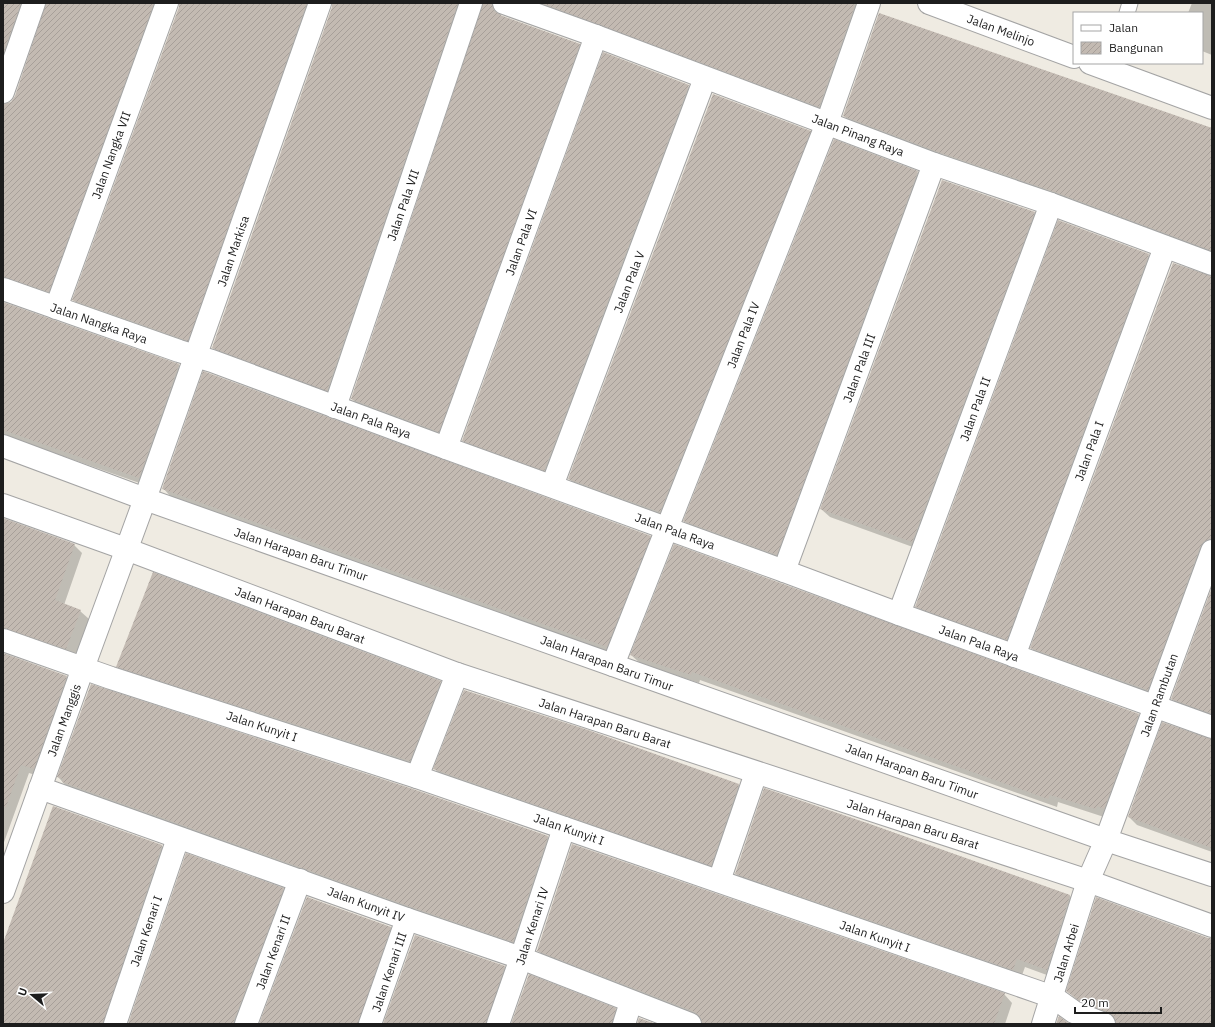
<svg xmlns="http://www.w3.org/2000/svg" width="1215" height="1027" font-family="'IBM Plex Sans',sans-serif">
<style>
.shadow{fill:#0003}
.building{fill:url(#building-hatch)}
.lines{fill:none;stroke-linecap:round;stroke-linejoin:round}
.service-casing{stroke:#a4a4a4;stroke-width:17}
.minor-casing{stroke:#a4a4a4;stroke-width:24}
.service{stroke:#fff;stroke-width:15}
.minor{stroke:#fff;stroke-width:22}
.labels{text-anchor:middle;dominant-baseline:central;stroke-width:3;stroke-linejoin:round;paint-order:stroke}
.street-label{font-size:12px;fill:#1d1d1d;stroke:#fff}
</style>
<defs>
<pattern id="building-hatch" width="6" height="6" patternUnits="userSpaceOnUse"><rect width="6" height="6" fill="#c3bab2"/><path d="M-1 1l2-2M0 6l6-6M5 7l2-2" fill="none" stroke="#a79f99"/></pattern>
</defs>
<rect width="100%" height="100%" fill="#efebe2"/>
<g class="shadow">
<polygon points="3,3 34,3 3,86"/>
<polygon points="47,3 166,3 57,300 3,288 3,105 12,102 16,97"/>
<polygon points="180,3 320,3 196,348 82,308 73,300 180,7"/>
<polygon points="333,3 470,3 336,398 221,356 213,348 333,7"/>
<polygon points="484,3 503,3 500,7 501,16 579,44 588,53 447,440 360,407 352,399"/>
<polygon points="528,3 869,3 828,115"/>
<polygon points="1192,3 1212,3 1212,55 1202,51 1202,13 1188,13"/>
<polygon points="689,86 697,94 553,479 472,449 463,440"/>
<polygon points="844,116 1212,129 1212,255 852,124"/>
<polygon points="810,131 818,140 668,520 578,487 569,479"/>
<polygon points="917,172 926,181 785,563 693,529 684,521"/>
<polygon points="1034,213 1043,221 921,550 830,517 821,509"/>
<polygon points="1149,255 1157,263 1015,647 925,615 916,606"/>
<polygon points="1212,277 1212,550 1156,698 1040,656 1031,648"/>
<polygon points="3,303 179,365 187,373 148,486 3,435"/>
<polygon points="163,488 650,537 658,545 615,655 171,497"/>
<polygon points="3,519 74,545 82,553 64,605 80,611 89,619 75,657 3,639"/>
<polygon points="1212,590 1212,718 1181,707 1172,699"/>
<polygon points="3,654 66,677 75,685 42,777 29,773 3,845"/>
<polygon points="631,655 1138,715 1147,723 1104,817 1058,802 1057,807 700,680 699,683 640,663"/>
<polygon points="117,666 440,682 450,692 419,770 127,676"/>
<polygon points="1212,740 1212,852 1137,825 1129,817"/>
<polygon points="435,769 738,785 747,793 719,873 443,778"/>
<polygon points="58,777 548,837 556,845 521,950 71,791"/>
<polygon points="54,807 162,846 170,854 113,1024 3,1024 3,947"/>
<polygon points="864,822 1070,896 1078,904 1055,978 1025,967 1021,978 744,882 736,873"/>
<polygon points="283,889 291,897 244,1024 129,1024"/>
<polygon points="391,927 399,936 368,1024 260,1024"/>
<polygon points="1208,939 1212,939 1212,1024 1117,1024 1116,1020 1090,1009 1076,999 1068,991"/>
<polygon points="538,950 1004,994 1012,1003 1005,1024 703,1024 702,1020 546,959"/>
<polygon points="505,967 513,975 496,1024 384,1024"/>
<polygon points="615,1009 624,1018 622,1024 512,1024"/>
</g>
<g class="building">
<polygon points="3,3 21,3 3,54"/>
<polygon points="46,3 154,3 49,292 3,277 3,104 11,102 15,96"/>
<polygon points="179,3 307,3 188,341 72,300 179,7"/>
<polygon points="332,3 458,3 327,391 212,348 332,7"/>
<polygon points="483,3 492,3 494,11 500,15 580,44 439,432 351,399"/>
<polygon points="541,3 850,3 855,5 819,107"/>
<polygon points="879,13 1212,128 1212,251 1055,192 938,152 843,116"/>
<polygon points="603,52 689,85 544,471 462,441"/>
<polygon points="713,94 811,131 660,512 568,479"/>
<polygon points="834,139 918,171 777,555 683,521"/>
<polygon points="942,180 1035,212 912,542 820,509"/>
<polygon points="1058,220 1149,254 1007,640 915,607"/>
<polygon points="1173,263 1212,276 1212,539 1204,541 1200,547 1148,690 1030,648"/>
<polygon points="3,302 179,364 139,478 3,430"/>
<polygon points="203,371 651,536 607,647 162,489"/>
<polygon points="3,518 75,544 55,600 81,610 66,649 3,628"/>
<polygon points="674,544 1139,714 1104,809 1097,806 1096,809 1050,795 1048,799 692,672 691,675 630,655"/>
<polygon points="153,572 441,681 410,761 116,667"/>
<polygon points="1212,587 1212,714 1171,699"/>
<polygon points="3,653 67,676 34,769 21,765 6,807 3,807"/>
<polygon points="91,684 413,789 548,836 513,942 411,907 62,782 63,779 57,777"/>
<polygon points="464,690 588,730 739,784 711,866 433,769"/>
<polygon points="1162,722 1212,739 1212,848 1128,817"/>
<polygon points="764,788 864,822 1070,895 1047,970 1017,959 1013,970 735,874"/>
<polygon points="53,806 162,845 103,1024 3,1024 3,943"/>
<polygon points="572,844 1005,993 994,1024 702,1024 700,1017 695,1012 537,951"/>
<polygon points="186,853 284,888 234,1020 234,1024 128,1024"/>
<polygon points="307,897 391,927 358,1024 259,1024"/>
<polygon points="1096,897 1208,938 1212,938 1212,1024 1116,1024 1114,1017 1109,1013 1080,1001 1066,991"/>
<polygon points="415,935 505,966 486,1024 383,1024"/>
<polygon points="529,974 616,1008 612,1024 511,1024"/>
<polygon points="1059,1016 1067,1022 1070,1024 1056,1024"/>
<polygon points="639,1018 656,1024 637,1024"/>
</g>
<g class="lines">
<g class="service-casing">
<polyline id="service" points="1127,13 1130,3"/>
</g>
<g class="minor-casing">
<g id="minor">
<polyline points="504,3 596,36 934,164 1051,204 1212,264"/>
<polyline points="929,3 1074,57"/>
<polyline points="1090,63 1212,108"/>
<polyline points="3,92 34,3"/>
<polyline points="3,289 179,351 212,361 446,448 784,571 899,614 1212,727"/>
<polyline points="56,308 167,3"/>
<polyline points="335,407 471,3"/>
<polyline points="3,446 145,499 1106,840 1212,875"/>
<polyline points="446,448 596,36"/>
<polyline points="552,486 705,78"/>
<polyline points="3,505 126,549 457,674 1088,881 1212,926"/>
<polyline points="784,571 934,164"/>
<polyline points="899,614 1051,204"/>
<polyline points="3,640 111,678 417,777 1053,997 1074,1012 1104,1024"/>
<polyline points="1014,656 1165,247"/>
<polyline points="613,665 827,123 869,3"/>
<polyline points="417,777 457,674"/>
<polyline points="40,788 407,919 521,958 690,1024"/>
<polyline points="719,881 756,773"/>
<polyline points="3,892 83,668 145,499 320,3"/>
<polyline points="115,1024 178,838"/>
<polyline points="246,1024 300,880"/>
<polyline points="370,1024 407,919"/>
<polyline points="498,1024 521,958 564,828"/>
<polyline points="624,1024 631,1002"/>
<polyline points="1043,1024 1088,881 1106,840 1212,551"/>
</g>
</g>
<use href="#service" class="service"/>
<use href="#minor" class="minor"/>
</g>
<g class="labels">
<g class="street-label">
<text transform="translate(1001 30) rotate(20)">Jalan Melinjo</text>
<text transform="translate(858 135) rotate(21)">Jalan Pinang Raya</text>
<text transform="translate(111 155) rotate(-70)">Jalan Nangka VII</text>
<text transform="translate(403 205) rotate(-71)">Jalan Pala VII</text>
<text transform="translate(521 242) rotate(-70)">Jalan Pala VI</text>
<text transform="translate(233 251) rotate(-71)">Jalan Markisa</text>
<text transform="translate(629 282) rotate(-69)">Jalan Pala V</text>
<text transform="translate(99 323) rotate(19)">Jalan Nangka Raya</text>
<text transform="translate(743 335) rotate(-69)">Jalan Pala IV</text>
<text transform="translate(859 368) rotate(-70)">Jalan Pala III</text>
<text transform="translate(975 409) rotate(-70)">Jalan Pala II</text>
<text transform="translate(371 420) rotate(20)">Jalan Pala Raya</text>
<text transform="translate(1089 451) rotate(-70)">Jalan Pala I</text>
<text transform="translate(675 531) rotate(20)">Jalan Pala Raya</text>
<text transform="translate(301 554) rotate(19)">Jalan Harapan Baru Timur</text>
<text transform="translate(300 615) rotate(21)">Jalan Harapan Baru Barat</text>
<text transform="translate(979 643) rotate(20)">Jalan Pala Raya</text>
<text transform="translate(607 663) rotate(20)">Jalan Harapan Baru Timur</text>
<text transform="translate(1159 695) rotate(-70)">Jalan Rambutan</text>
<text transform="translate(64 720) rotate(-70)">Jalan Manggis</text>
<text transform="translate(605 723) rotate(18)">Jalan Harapan Baru Barat</text>
<text transform="translate(262 726) rotate(18)">Jalan Kunyit I</text>
<text transform="translate(912 771) rotate(20)">Jalan Harapan Baru Timur</text>
<text transform="translate(913 824) rotate(18)">Jalan Harapan Baru Barat</text>
<text transform="translate(569 829) rotate(19)">Jalan Kunyit I</text>
<text transform="translate(366 904) rotate(20)">Jalan Kunyit IV</text>
<text transform="translate(532 926) rotate(-72)">Jalan Kenari IV</text>
<text transform="translate(146 931) rotate(-71)">Jalan Kenari I</text>
<text transform="translate(875 936) rotate(19)">Jalan Kunyit I</text>
<text transform="translate(273 952) rotate(-70)">Jalan Kenari II</text>
<text transform="translate(1066 953) rotate(-73)">Jalan Arbei</text>
<text transform="translate(389 972) rotate(-71)">Jalan Kenari III</text>
</g>
</g>
<rect width="1215" height="1027" fill="none" stroke="#1d1d1d" stroke-width="8"/>
<rect x="1073" y="12" width="130" height="52" fill="#ffffff" stroke="#a5a5a5"/>
<rect x="1081" y="25" width="20" height="6" fill="#ffffff" stroke="#a5a5a5"/>
<text x="1109" y="32" font-size="12" fill="#1d1d1d">Jalan</text>
<rect x="1081" y="42" width="20" height="12" fill="url(#building-hatch)" stroke="#a5a5a5"/>
<text x="1109" y="52" font-size="12" fill="#1d1d1d">Bangunan</text>
<g transform="translate(32 995) rotate(289)" stroke="#ffffff" stroke-width="3" paint-order="stroke">
<path d="M0-3L7 15L0 10L-7 15Z" fill="#1d1d1d"/>
<text y="-6" font-size="11" font-weight="bold" text-anchor="middle" fill="#1d1d1d">U</text>
</g>
<path d="M1075 1007v6h86v-6" fill="none" stroke="#1d1d1d" stroke-width="2"/>
<text x="1081" y="1007" font-size="12" fill="#1d1d1d" stroke="#ffffff" stroke-width="3" paint-order="stroke">20 m</text>
</svg>
